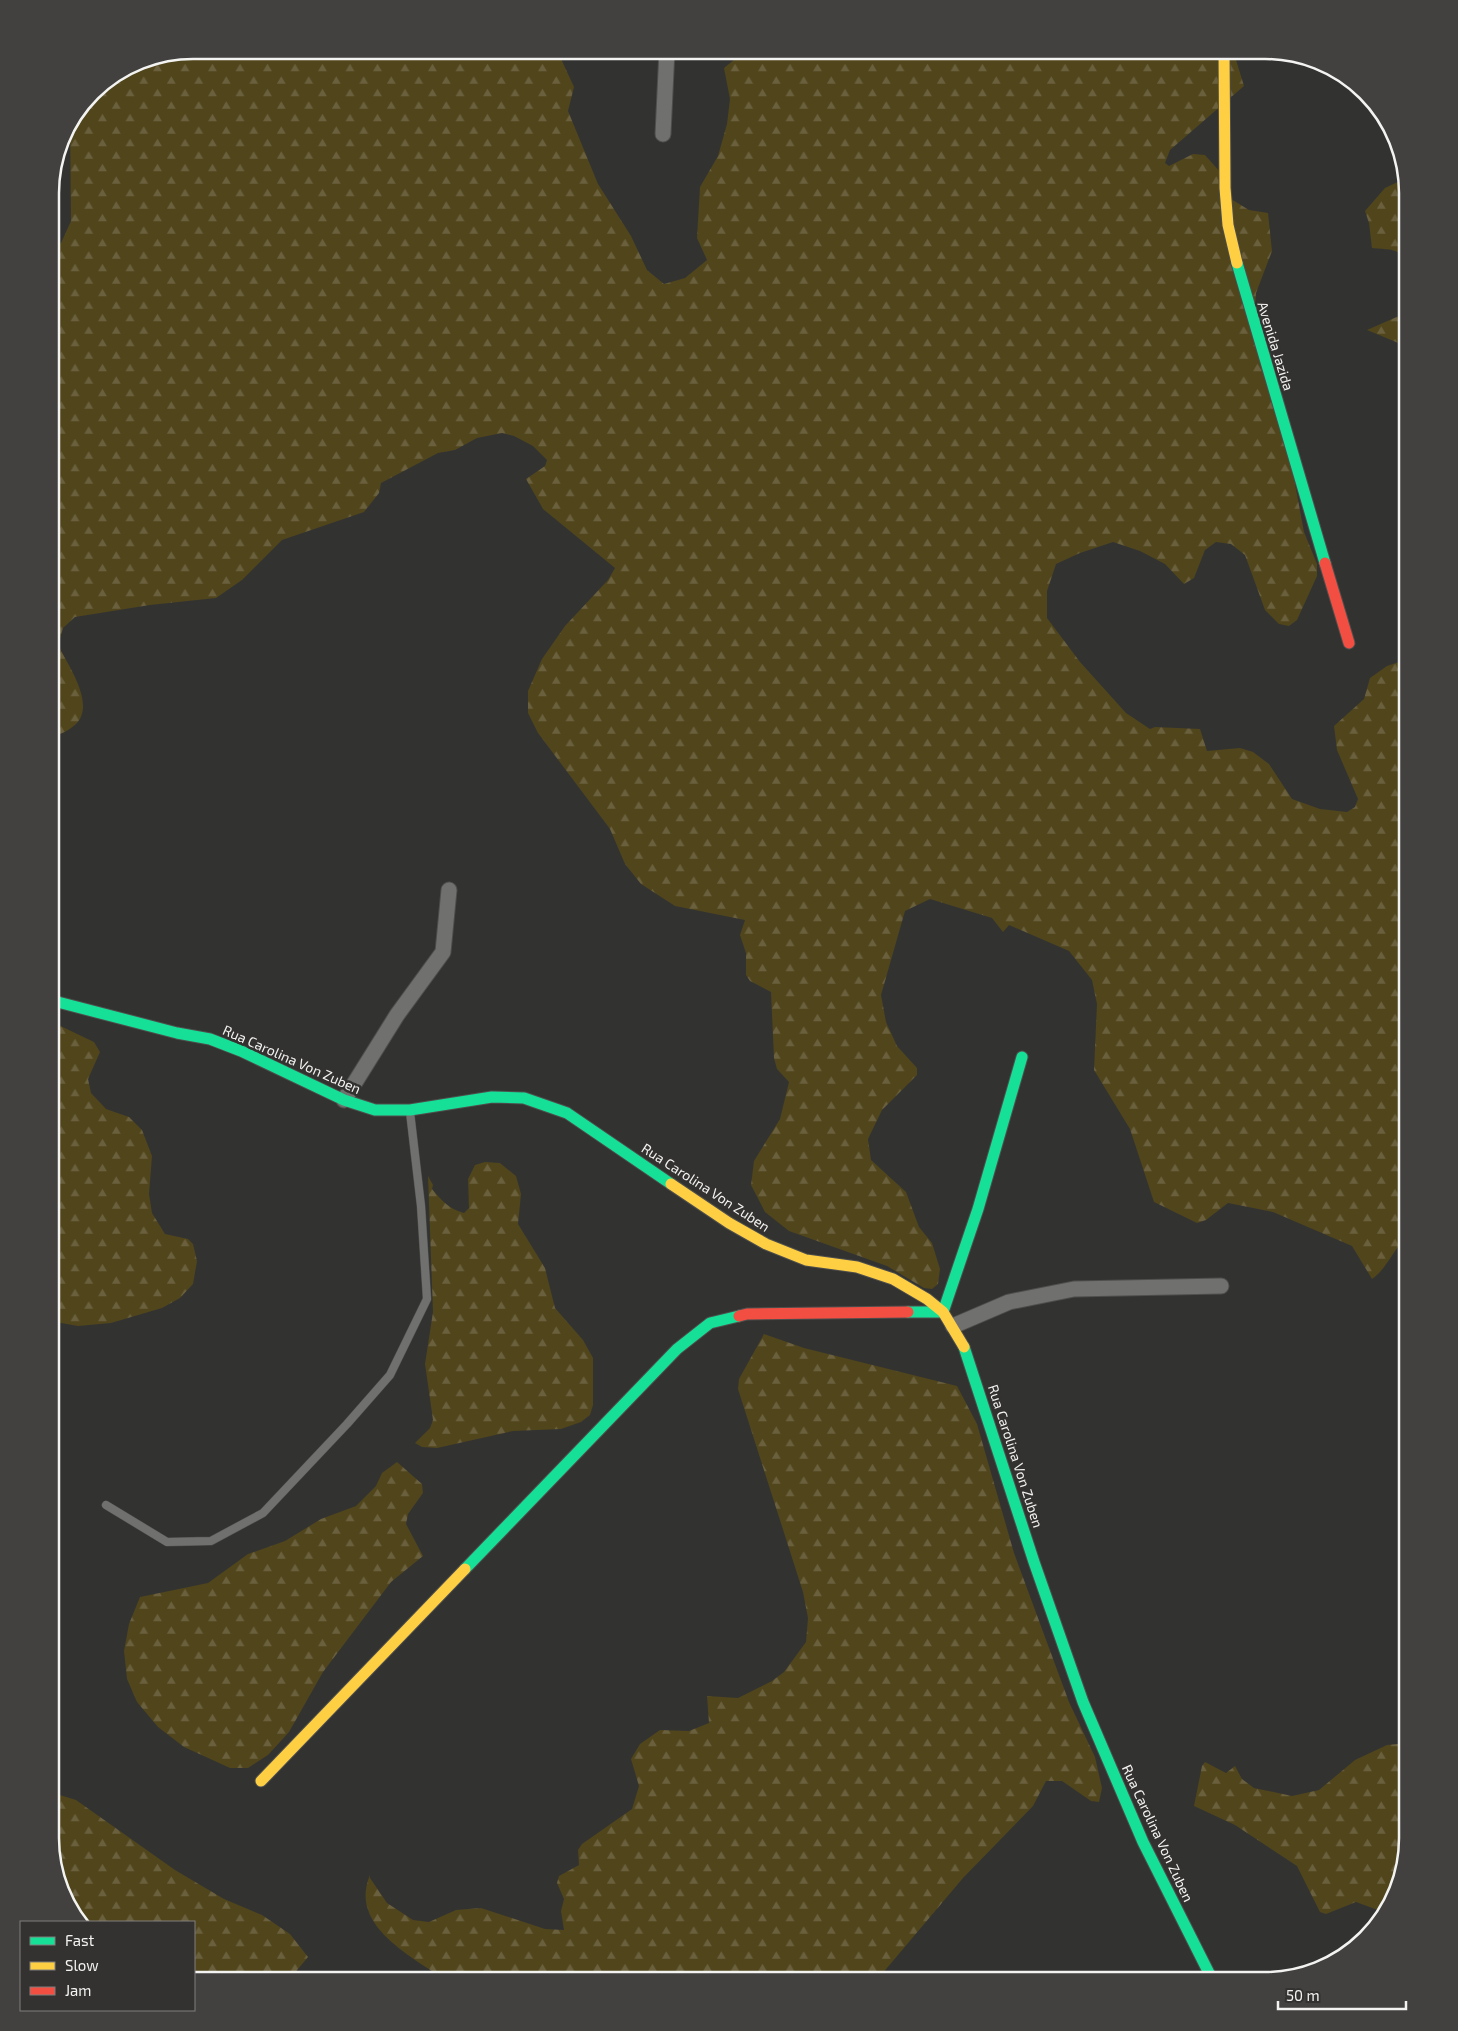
<svg xmlns="http://www.w3.org/2000/svg" width="1458" height="2031" font-family="'Exo 2',sans-serif">
<style>
.forest{fill:url(#forest-firs)}
.lines{fill:none;stroke-linecap:round;stroke-linejoin:round}
.lane-casing{stroke:#4e4e4d;stroke-width:9}
.street-casing{stroke:#4e4e4d;stroke-width:17}
.fast-casing{stroke:#4e4e4d;stroke-width:13}
.slow-casing{stroke:#4e4e4d;stroke-width:13}
.jam-casing{stroke:#4e4e4d;stroke-width:13}
.lane{stroke:#70706f;stroke-width:8}
.street{stroke:#70706f;stroke-width:15}
.fast{stroke:#16e098;stroke-width:11}
.slow{stroke:#ffcf43;stroke-width:11}
.jam{stroke:#f24e42;stroke-width:11}
.labels{text-anchor:middle;dominant-baseline:central;stroke-width:5;stroke-linejoin:round;paint-order:stroke}
.street-label{font-size:14px;fill:#f3f3f1;stroke:#333230}
.rim{fill:none;stroke:#f3f3f1;stroke-width:2.5}
</style>
<defs>
<pattern id="forest-firs" width="22" height="20" patternUnits="userSpaceOnUse" patternTransform="scale(1.25)"><rect width="22" height="20" fill="#50451b"/><path d="M5 1l3.5 6h-7zM16 11l3.5 6h-7z" fill="#6a603d"/></pattern>
</defs>
<rect width="100%" height="100%" fill="#323231"/>
<g class="forest">
<path d="M193,50H562V61L574,87L568,111L598,184L631,236L647,270L664,284L685,278L707,260L697,238L700,187L718,156L727,124L730,99L724,68L746,50H1233L1244,86L1170,150L1165,163L1169,166L1193,154L1205,155L1221,173L1231,199L1249,210L1268,213L1272,251L1256,293L1254,323L1293,473L1304,532L1317,564V576L1297,620L1289,626L1279,624L1265,610L1245,555L1231,544L1216,542L1205,550L1194,578L1184,584L1165,564L1140,551L1113,542L1080,553L1056,564L1047,591V618L1080,662L1126,713L1150,729L1155,727L1200,729L1207,751L1240,748L1253,752L1269,764L1292,799L1320,809L1347,812L1355,807L1358,799L1337,750L1334,726L1364,699L1370,678L1387,666L1408,659V1237C1393,1248 1388,1268 1372,1279L1352,1246L1273,1212L1228,1203L1206,1220L1197,1223L1154,1202L1130,1129L1094,1070L1097,1004L1092,980L1069,951L1009,925L1003,932L992,918L930,899L905,911L881,995L886,1022L897,1046L917,1068V1075L882,1110L868,1139L871,1160L906,1192L919,1227L932,1243L940,1269L938,1284L932,1289L924,1288L887,1266L789,1231L765,1212L751,1185L754,1161L780,1119L789,1082L777,1069L774,1058L771,992L750,981L746,975V953L740,935L745,920L675,906L641,884L625,864L610,829L538,733L528,713V691L542,659L565,626L608,580L615,568L543,509L526,479L545,466L547,460L533,446L514,436L502,433L477,438L455,450L438,453L381,483L379,493L364,512L282,540L242,580L216,598L150,605L75,617L63,628L58,645C69,667 100,710 71,728C64,733 59,735 50,736V249L61,243L71,221L70,122L98,86L138,61Z"/>
<path d="M1377,110L1389,121L1396,149C1383,141 1381,124 1377,110Z"/>
<path d="M1404,179L1408,193V265C1400,247 1390,250 1372,248L1369,223L1365,211L1385,188Z"/>
<polygon points="1408,312 1408,347 1367,330"/>
<polygon points="50,1021 94,1042 100,1052 88,1079 91,1093 106,1109 129,1117 142,1130 152,1156 149,1194 152,1213 165,1234 188,1239 193,1244 197,1261 193,1284 180,1298 162,1308 111,1323 78,1326 50,1321"/>
<path d="M485,1162L500,1163L516,1176L521,1194L518,1224L545,1268L555,1308L583,1340L593,1358V1405L590,1415L581,1422L561,1429L513,1431L437,1448L422,1447L415,1443L430,1428L433,1420L425,1364L433,1312L428,1176L433,1185L432,1189C442,1201 449,1209 464,1213L469,1208L468,1179L475,1165Z"/>
<path d="M1408,1269V1316C1398,1298 1396,1287 1408,1269Z"/>
<path d="M764,1334L804,1348L957,1386L977,1424L1014,1553L1069,1702L1095,1757L1102,1788L1099,1802L1091,1801L1062,1781H1046L1033,1806L963,1878L876,1981H447C413,1957 348,1926 370,1875V1878L387,1903L413,1920L429,1922L456,1910L481,1908L545,1929L564,1930L561,1911L564,1899L557,1883L559,1876L579,1865L578,1850L582,1844L632,1809L639,1786L631,1759L640,1744L660,1730L689,1731L709,1723L707,1696L738,1698L772,1681L784,1672L806,1642L808,1618L803,1592L738,1389L739,1379Z"/>
<polygon points="397,1462 422,1484 423,1493 408,1514 406,1524 423,1556 391,1582 323,1672 289,1732 268,1755 248,1768 230,1768 184,1747 158,1727 137,1702 127,1679 124,1651 129,1624 140,1597 208,1583 248,1554 285,1541 321,1519 356,1506 376,1486 382,1473"/>
<polygon points="1408,1743 1408,1838 1389,1909 1386,1913 1356,1902 1326,1914 1320,1912 1297,1866 1235,1825 1194,1806 1202,1766 1205,1762 1226,1773 1235,1766 1242,1779 1254,1788 1292,1796 1319,1790 1355,1760 1387,1745"/>
<polygon points="50,1792 76,1800 175,1870 224,1899 262,1915 290,1934 308,1957 293,1975 294,1981 194,1981 194,1922 82,1922 69,1910 50,1838"/>
</g>
<g class="lines">
<g class="lane-casing">
<polyline id="lane" points="106,1505 167,1542 211,1541 263,1513 347,1424 390,1375 427,1299 421,1206 410,1112"/>
</g>
<g class="street-casing">
<g id="street">
<polyline points="663,134 667,50"/>
<polyline points="344,1100 397,1015 443,952 449,890"/>
<polyline points="953,1326 1009,1302 1074,1289 1221,1286"/>
</g>
</g>
<g class="fast-casing">
<g id="fast">
<polyline points="1237,263 1325,563"/>
<polyline points="50,1000 177,1033 210,1039 241,1051 344,1100 375,1110 410,1110 492,1097 524,1098 567,1113 671,1184"/>
<polyline points="908,1312 943,1312 978,1209 1022,1057"/>
<polyline points="964,1347 1034,1562 1083,1702 1143,1842 1213,1981"/>
<polyline points="465,1569 677,1349 710,1323 739,1316"/>
</g>
</g>
<g class="slow-casing">
<g id="slow">
<polyline points="1224,50 1225,188 1228,225 1237,263"/>
<polyline points="671,1184 729,1223 766,1244 806,1260 857,1267 893,1279 927,1299 943,1312 964,1347"/>
<polyline points="261,1781 465,1569"/>
</g>
</g>
<g class="jam-casing">
<g id="jam">
<polyline points="1325,563 1349,643"/>
<polyline points="739,1316 747,1314 908,1312"/>
</g>
</g>
<use href="#lane" class="lane"/>
<use href="#street" class="street"/>
<use href="#fast" class="fast"/>
<use href="#slow" class="slow"/>
<use href="#jam" class="jam"/>
</g>
<g class="labels">
<g class="street-label">
<text transform="translate(1276 346) rotate(73)">Avenida Jazida</text>
<text transform="translate(292 1059) rotate(24)">Rua Carolina Von Zuben</text>
<text transform="translate(706 1187) rotate(33)">Rua Carolina Von Zuben</text>
<text transform="translate(1016 1456) rotate(72)">Rua Carolina Von Zuben</text>
<text transform="translate(1158 1833) rotate(65)">Rua Carolina Von Zuben</text>
</g>
</g>
<path d="M0 0H1458V2031H0ZM193 59H1265A134 134 0 0 1 1399 193V1838A134 134 0 0 1 1265 1972H193A134 134 0 0 1 59 1838V193A134 134 0 0 1 193 59Z" fill="#42413f" fill-rule="evenodd"/>
<path class="rim" d="M193 59H1265A134 134 0 0 1 1399 193V1838A134 134 0 0 1 1265 1972H193A134 134 0 0 1 59 1838V193A134 134 0 0 1 193 59Z"/>
<rect x="20" y="1921" width="175" height="90" fill="#333230" stroke="#807f7d"/>
<rect x="30" y="1937" width="25" height="8" fill="#16e098" stroke="#807f7d"/>
<text x="65" y="1946" font-size="15" fill="#f3f3f1">Fast</text>
<rect x="30" y="1962" width="25" height="8" fill="#ffcf43" stroke="#807f7d"/>
<text x="65" y="1971" font-size="15" fill="#f3f3f1">Slow</text>
<rect x="30" y="1987" width="25" height="8" fill="#f24e42" stroke="#807f7d"/>
<text x="65" y="1996" font-size="15" fill="#f3f3f1">Jam</text>
<path d="M1278 2001v8h128v-8" fill="none" stroke="#f3f3f1" stroke-width="2.5"/>
<text x="1286" y="2001" font-size="15" fill="#f3f3f1" stroke="#333230" stroke-width="4" paint-order="stroke">50 m</text>
</svg>
